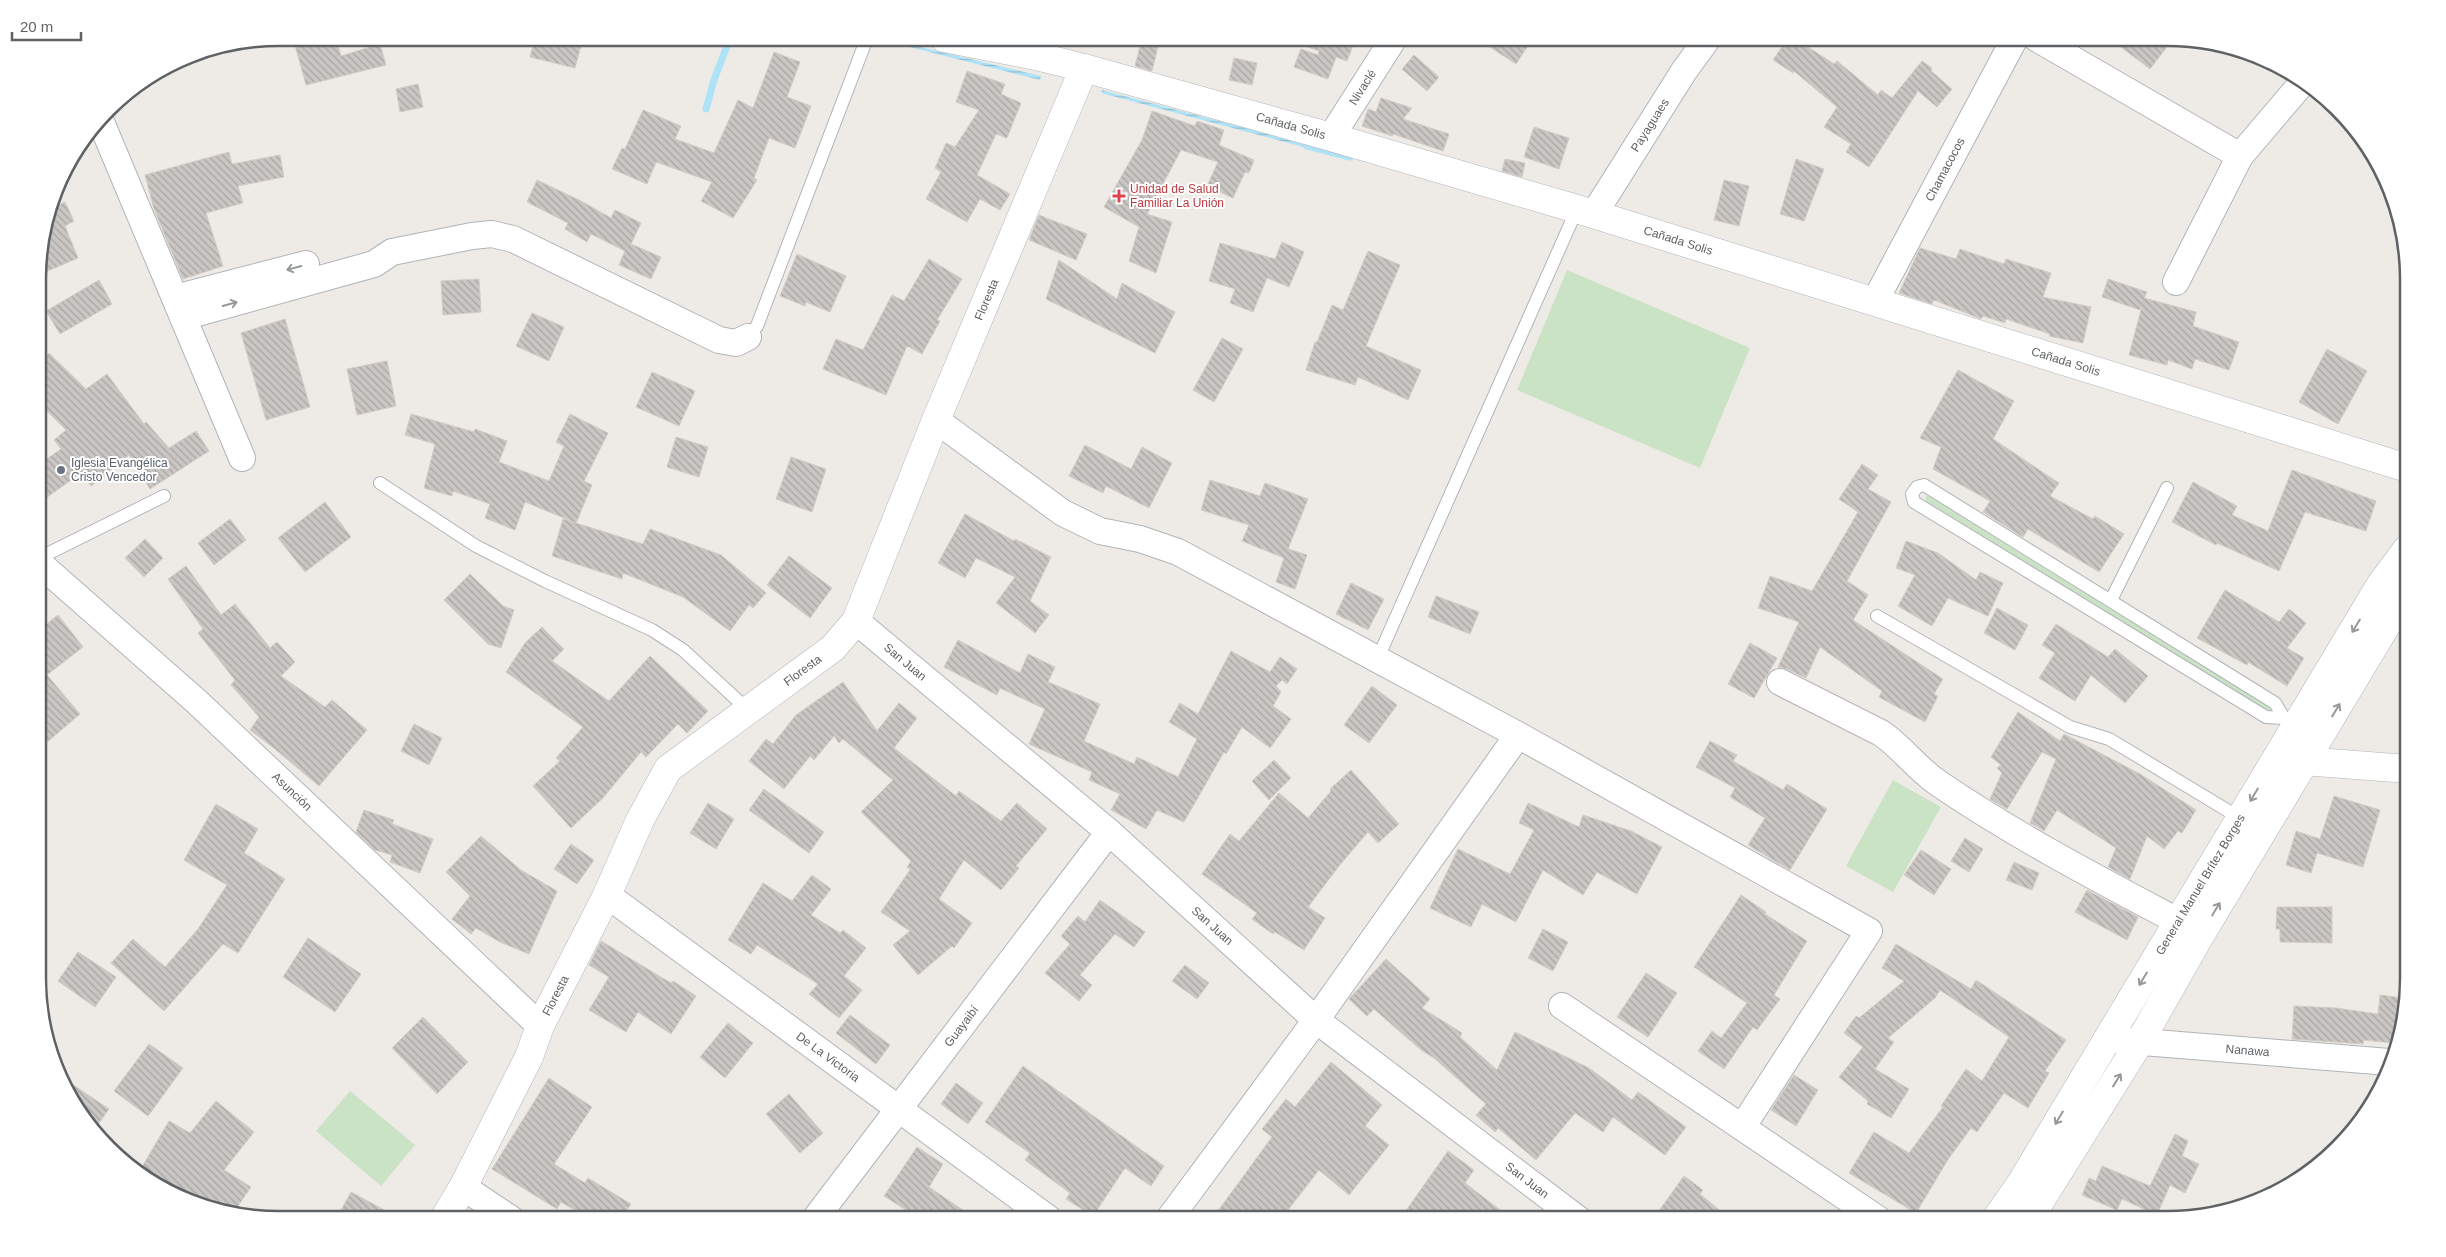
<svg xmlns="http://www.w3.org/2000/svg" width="2446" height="1257" font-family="Arial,sans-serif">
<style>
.grass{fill:#cae3c5}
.water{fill:url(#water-rules)}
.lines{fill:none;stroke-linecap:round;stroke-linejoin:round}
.stream{stroke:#aee2f7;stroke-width:7}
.building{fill:url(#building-back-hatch);stroke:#d3ccc5}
.lane-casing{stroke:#b1b4b7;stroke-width:14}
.street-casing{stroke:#b1b4b7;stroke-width:28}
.secondary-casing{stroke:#b2b6b9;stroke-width:29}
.lane{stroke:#fff;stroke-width:12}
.street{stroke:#fff;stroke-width:26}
.secondary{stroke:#fff;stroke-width:28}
.oneway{stroke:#96999b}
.health-dot{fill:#e0444e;stroke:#fff;stroke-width:2}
.worship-dot{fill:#6b7280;stroke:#fff;stroke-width:2}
.labels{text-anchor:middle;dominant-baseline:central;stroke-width:4;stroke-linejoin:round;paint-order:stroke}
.street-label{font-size:12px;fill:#5e6265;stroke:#fff}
.health-label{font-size:12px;fill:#be3a42;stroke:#fff;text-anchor:start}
.worship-label{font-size:12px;fill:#5b616d;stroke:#fff;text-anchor:start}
.rim{fill:none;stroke:#5e6265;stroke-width:2.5}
</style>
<defs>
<pattern id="water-rules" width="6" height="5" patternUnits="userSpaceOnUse" patternTransform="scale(1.25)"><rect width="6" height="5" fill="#aee2f7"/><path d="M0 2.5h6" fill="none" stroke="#91bbcc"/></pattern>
<pattern id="building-back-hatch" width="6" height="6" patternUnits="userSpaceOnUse" patternTransform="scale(1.25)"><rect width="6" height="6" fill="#cac6c3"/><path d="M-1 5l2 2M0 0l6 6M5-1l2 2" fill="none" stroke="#a7a4a2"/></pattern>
</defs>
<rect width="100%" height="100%" fill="#eeebe6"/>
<g class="grass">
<polygon points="1567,270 1750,348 1700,468 1517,390"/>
<polygon points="1926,496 1928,496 2276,710 2273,714 1926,501"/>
<polygon points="1893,780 1941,807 1893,892 1846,866"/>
<polygon points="350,1091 415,1145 381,1186 316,1131"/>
</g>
<g class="water">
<polygon points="883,38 1041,76 1040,80 882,40"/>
<polygon points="1102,90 1316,147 1315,150 1101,93"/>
</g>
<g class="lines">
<g class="stream">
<polyline points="706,109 714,80 730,38"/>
<polyline points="1307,146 1350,157"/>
</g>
</g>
<g class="building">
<polygon points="293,38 336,38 341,56 380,44 386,65 306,85"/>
<polygon points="535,38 583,38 575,68 530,57"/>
<polygon points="1142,38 1160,38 1152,71 1135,66"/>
<polygon points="1289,38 1356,38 1347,61 1336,57 1328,79 1294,67 1301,49 1318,55 1319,51 1288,40"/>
<polygon points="1476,38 1533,38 1516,64"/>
<polygon points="1788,38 1794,38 1834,64 1837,61 1878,95 1881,90 1892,98 1922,61 1932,68 1931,71 1952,89 1937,107 1918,91 1869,167 1846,152 1851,144 1824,127 1837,107 1794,71 1793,73 1773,60"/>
<polygon points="2109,38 2167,38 2173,39 2150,69"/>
<polygon points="774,52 800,62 787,97 811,106 795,148 769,138 754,178 757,180 733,218 701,201 712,182 656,162 647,184 612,169 622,148 625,149 643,110 681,126 675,139 714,153 738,100 753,108"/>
<polygon points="1414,55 1439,77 1427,91 1402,69"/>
<polygon points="1234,58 1257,63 1252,85 1229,80"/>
<polygon points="967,71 1005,84 1001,94 1021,103 1007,138 996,134 977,175 1010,194 1000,210 980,199 967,222 926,199 941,172 935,168 946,143 955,147 979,110 956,102"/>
<polygon points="418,84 423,107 400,112 396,89"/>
<polygon points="1381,98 1412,108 1403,119 1449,134 1443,151 1393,134 1392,136 1362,126 1368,109 1376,112"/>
<polygon points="1152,111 1195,126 1197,121 1224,130 1219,145 1254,160 1249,173 1245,172 1233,198 1207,186 1218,162 1181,150 1147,214 1172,222 1156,273 1129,261 1139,227 1104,207 1142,140"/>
<polygon points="1534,127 1569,138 1559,169 1524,157"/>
<polygon points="229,152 232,164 280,155 284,177 238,186 243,203 206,213 223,266 183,279 154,209 145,175"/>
<polygon points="1505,159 1525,163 1522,177 1502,171"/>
<polygon points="1796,159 1824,169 1804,221 1780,214"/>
<polygon points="537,180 581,201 611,218 615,210 641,223 631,244 661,257 651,279 619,265 625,251 591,234 587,242 565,229 568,223 527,202"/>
<polygon points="1724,180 1749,186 1739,226 1714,220"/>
<polygon points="55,201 57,206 65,202 74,221 65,226 78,258 43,273 38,262"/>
<polygon points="1039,215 1087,234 1076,260 1029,240"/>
<polygon points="1282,242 1304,252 1289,287 1267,278 1253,312 1230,303 1235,289 1209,281 1220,243 1275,259"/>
<polygon points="1920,248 1956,259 1960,249 2004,264 2006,259 2051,273 2043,297 2091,307 2083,343 2049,336 2050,334 2006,319 2005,323 1983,316 1981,319 1934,300 1932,304 1899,293"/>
<polygon points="1368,251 1400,265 1366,346 1421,370 1408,400 1358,377 1355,385 1306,370 1315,342 1317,342 1332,305 1343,310"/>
<polygon points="797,254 846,276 830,312 806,302 805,306 780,296"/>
<polygon points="929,259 962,279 937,320 940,321 922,354 907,346 886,395 823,369 836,339 863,350 892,295 904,301"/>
<polygon points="1059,260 1117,299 1122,283 1175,312 1155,353 1046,299"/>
<polygon points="479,279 481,312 443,315 441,281"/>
<polygon points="2108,279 2147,292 2144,298 2196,312 2193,326 2239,342 2229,370 2195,359 2192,369 2168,360 2167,365 2129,355 2142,306 2140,310 2102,297"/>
<polygon points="99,280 112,304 60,334 46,311"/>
<polygon points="532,313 564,327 549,361 516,346"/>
<polygon points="285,319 310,407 266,420 241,333"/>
<polygon points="1222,338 1243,349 1214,402 1193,390"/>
<polygon points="2327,349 2367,371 2338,424 2299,402"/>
<polygon points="49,353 86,389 107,374 144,424 146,422 169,448 196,431 209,451 150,489 129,455 91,486 81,473 39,503 38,465 61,449 54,440 66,430 38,402 38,364"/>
<polygon points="387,361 396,406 357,415 347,369"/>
<polygon points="1958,370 2014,401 1993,439 2059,483 2050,496 2093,519 2095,516 2124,534 2099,572 2028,529 2023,537 1983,512 1990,501 1933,469 1941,447 1920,438"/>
<polygon points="652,372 695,391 679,426 636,407"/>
<polygon points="411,414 474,432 475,429 507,441 499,462 549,481 564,446 556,442 570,414 608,433 584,481 592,485 576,523 525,502 515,530 485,518 490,504 453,491 452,496 424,488 435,444 405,435"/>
<polygon points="676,437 708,447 699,477 667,467"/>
<polygon points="1085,445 1131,469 1142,447 1172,463 1149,508 1106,486 1103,493 1069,476"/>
<polygon points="791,457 826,469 812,512 776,499"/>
<polygon points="1862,464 1878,475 1868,489 1891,502 1847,581 1868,595 1853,620 1943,679 1934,694 1938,696 1925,722 1879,697 1882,691 1820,647 1806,678 1787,669 1778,667 1799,622 1758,608 1770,576 1812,591 1858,512 1839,499"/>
<polygon points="2292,470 2376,501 2366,531 2305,512 2279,571 2217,543 2216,545 2172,522 2193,482 2237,506 2232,515 2268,531"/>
<polygon points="1210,480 1260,496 1265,483 1308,499 1288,549 1307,555 1295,589 1276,582 1284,558 1242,541 1249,525 1201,510"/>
<polygon points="325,502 351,537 305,572 278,538"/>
<polygon points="965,514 1014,541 1015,539 1051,557 1030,601 1049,615 1035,633 996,603 1015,577 976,558 965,578 938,563"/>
<polygon points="230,519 246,540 214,565 198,543"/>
<polygon points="563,519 643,544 650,529 721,555 766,593 753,608 749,605 730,631 683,597 623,573 622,579 552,556"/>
<polygon points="145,539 163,558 144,577 125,558"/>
<polygon points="1906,541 1938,553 1976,580 1980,572 2003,583 1988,616 1948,598 1932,626 1898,606 1915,575 1896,568"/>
<polygon points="789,556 832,588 810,618 767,585"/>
<polygon points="186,566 221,615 235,604 270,648 277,642 295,662 281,676 325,707 332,700 367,730 319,786 275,749 250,730 259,717 231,685 235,680 198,633 203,629 168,579"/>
<polygon points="470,574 503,606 514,610 501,648 488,644 444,600"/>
<polygon points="1351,583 1384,599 1368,630 1336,614"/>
<polygon points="2225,590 2279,622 2289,609 2306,623 2287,648 2304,658 2287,686 2248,662 2247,665 2197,638"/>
<polygon points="1436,596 1479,612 1470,634 1428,617"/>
<polygon points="1997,608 2028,625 2015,650 1984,633"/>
<polygon points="58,615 83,647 47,675 80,714 39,749 39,630"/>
<polygon points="2056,624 2108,657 2115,649 2148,676 2125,703 2091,675 2075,701 2039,678 2055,653 2042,645"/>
<polygon points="542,627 564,649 552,661 609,701 650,656 708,711 687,733 678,724 646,757 641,752 603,798 571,828 533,786 560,761 556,758 583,727 506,672 525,643"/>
<polygon points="958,640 1020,673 1028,654 1055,667 1048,682 1100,704 1084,741 1134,764 1137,757 1178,777 1197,739 1169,722 1180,703 1198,714 1231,651 1270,672 1280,657 1297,669 1287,684 1282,680 1276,686 1281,692 1273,706 1291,719 1270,748 1242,727 1226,754 1224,752 1184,822 1157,810 1146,829 1111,810 1120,794 1089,780 1092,772 1029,744 1045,709 1000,688 997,695 944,667"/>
<polygon points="1750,643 1777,658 1754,698 1728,684"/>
<polygon points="843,682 877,731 899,703 917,718 894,748 956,796 959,791 1001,821 1017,803 1047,829 1016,866 1019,868 1001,890 964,860 939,899 972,923 954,948 952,946 918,975 893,945 910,931 881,912 910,870 907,867 911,861 861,812 893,780 843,739 839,743 834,736 814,760 810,756 784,789 749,761 766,739 773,744 796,715"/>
<polygon points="1372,686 1397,705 1369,743 1344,725"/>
<polygon points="2018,712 2060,741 2064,734 2140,774 2196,810 2182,833 2178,831 2164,849 2147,836 2130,879 2108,867 2116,848 2057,810 2044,831 2041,829 2030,823 2056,759 2042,752 2007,809 1990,799 2002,773 1997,768 2001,765 1991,757"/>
<polygon points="414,724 442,738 429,765 401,751"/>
<polygon points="1710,741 1737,755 1733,761 1783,790 1787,784 1827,809 1790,870 1748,845 1765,818 1730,797 1735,788 1696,767"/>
<polygon points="1274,760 1291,778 1269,800 1252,781"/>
<polygon points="1351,770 1399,824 1378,843 1368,832 1339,866 1308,907 1325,918 1304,950 1275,932 1273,934 1252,919 1257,913 1202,874 1230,834 1239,841 1279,793 1308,818 1331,791 1330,789"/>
<polygon points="764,789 824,832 809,853 749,810"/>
<polygon points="2334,796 2380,810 2363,867 2317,853 2311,873 2286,865 2296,831 2320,839"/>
<polygon points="708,803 734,819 716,849 690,833"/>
<polygon points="1528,803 1579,827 1583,815 1631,831 1662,847 1637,894 1597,872 1583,895 1543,870 1516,922 1482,904 1471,927 1430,908 1458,849 1510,874 1534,830 1519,823"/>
<polygon points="216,804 258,829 244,853 285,879 238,953 223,944 164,1011 111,963 133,939 165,967 198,929 227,885 184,860"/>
<polygon points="364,810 394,820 392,824 433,839 420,873 390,862 392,855 375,850 356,832"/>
<polygon points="481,836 521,870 557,891 529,954 500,942 476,928 471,934 452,919 470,896 446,872"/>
<polygon points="1965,838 1983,849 1969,872 1951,861"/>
<polygon points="571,844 594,860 577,884 554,869"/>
<polygon points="1921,850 1951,869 1934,895 1904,875"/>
<polygon points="2014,862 2039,873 2032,890 2006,880"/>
<polygon points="812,875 831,889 811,915 840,933 843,930 866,948 844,976 862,990 839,1018 809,994 818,984 757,945 751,954 728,940 763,883 792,901"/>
<polygon points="2087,890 2138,917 2127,940 2075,912"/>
<polygon points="1741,895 1766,912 1765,914 1807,941 1774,995 1780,999 1757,1030 1753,1027 1724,1069 1698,1051 1712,1031 1721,1038 1747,1003 1694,967"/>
<polygon points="1100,900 1145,932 1134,947 1115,934 1080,975 1092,985 1079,1001 1045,973 1070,944 1061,936 1078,916 1085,922"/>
<polygon points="2277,907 2332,907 2332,943 2280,942 2280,929 2276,929"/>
<polygon points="1543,929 1568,942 1553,971 1528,958"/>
<polygon points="308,938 361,974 335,1012 283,977"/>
<polygon points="601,941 671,983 673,981 696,996 671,1034 638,1012 626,1032 589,1010 609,977 589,965"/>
<polygon points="1896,944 1971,989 1976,980 2066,1040 2045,1071 2049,1073 2028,1108 2004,1093 1977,1132 1971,1128 1949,1158 1916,1213 1849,1173 1874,1132 1909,1153 1943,1107 1941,1106 1966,1069 1982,1081 2009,1037 1940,990 1935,998 1888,1038 1894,1042 1875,1069 1909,1089 1891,1118 1867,1104 1868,1101 1839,1077 1863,1047 1844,1033 1856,1016 1859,1018 1904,981 1882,968"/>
<polygon points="78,952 116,977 95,1007 58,981"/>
<polygon points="1386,959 1430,999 1422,1008 1462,1033 1460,1037 1497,1070 1515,1032 1589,1068 1632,1100 1638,1092 1686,1127 1665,1155 1613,1117 1603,1132 1575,1113 1536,1160 1498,1128 1495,1132 1476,1115 1486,1104 1434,1058 1421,1050 1374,1009 1367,1016 1349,999"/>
<polygon points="1185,965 1209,983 1197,999 1172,981"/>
<polygon points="1646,973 1677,993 1648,1037 1617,1017"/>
<polygon points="2380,995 2404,998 2393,1043 2364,1040 2363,1044 2292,1039 2294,1006 2336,1008 2378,1014"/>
<polygon points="850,1015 890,1045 876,1064 836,1033"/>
<polygon points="423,1017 468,1062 437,1094 392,1048"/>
<polygon points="728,1023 753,1043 725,1078 700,1057"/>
<polygon points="149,1044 183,1068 148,1116 114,1091"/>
<polygon points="1331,1062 1382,1105 1365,1126 1389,1145 1349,1195 1319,1170 1281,1219 1212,1219 1272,1137 1262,1129 1286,1099 1295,1107"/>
<polygon points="1023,1066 1164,1166 1151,1186 1125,1168 1093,1216 1066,1199 1070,1193 1025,1160 1030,1153 985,1122"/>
<polygon points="1794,1075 1818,1090 1796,1126 1771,1110"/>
<polygon points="549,1078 592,1107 554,1164 585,1183 588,1178 631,1204 621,1219 590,1219 561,1202 557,1209 492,1169"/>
<polygon points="66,1080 109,1109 94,1130 78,1112"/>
<polygon points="956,1083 983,1103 968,1124 941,1104"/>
<polygon points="789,1094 823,1133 800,1153 766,1114"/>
<polygon points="216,1101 254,1132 224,1170 251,1187 236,1209 172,1194 139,1172 169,1121 190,1133"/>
<polygon points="2175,1134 2188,1141 2182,1156 2199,1164 2185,1193 2170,1185 2157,1215 2122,1199 2117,1210 2082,1195 2089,1178 2096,1181 2102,1166 2150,1186"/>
<polygon points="917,1147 943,1164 929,1187 976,1219 920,1219 884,1196"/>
<polygon points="1448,1151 1474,1170 1465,1183 1512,1219 1400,1219"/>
<polygon points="1684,1176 1703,1190 1700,1194 1730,1219 1653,1219"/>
<polygon points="351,1192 401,1219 336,1219"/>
</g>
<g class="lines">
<g class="lane-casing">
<g id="lane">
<polyline points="748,337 757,326 867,38"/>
<polyline points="380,483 476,546 545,581 652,630 683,650 747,709"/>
<polyline points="39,558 164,496"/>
<polyline points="2111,600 2167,488"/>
<polyline points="1877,616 2070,727 2109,739 2240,818"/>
<polyline points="1377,660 1577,209"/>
<polyline points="2284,718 2275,703 1924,485 1917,487 1912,494 1914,502 2266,717 2284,718 2299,727"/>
</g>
</g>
<g class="street-casing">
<g id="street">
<polyline points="2036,38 2240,156"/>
<polyline points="1036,56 1041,38"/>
<polyline points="101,122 242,458"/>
<path id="s1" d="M1331,137L1394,38"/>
<path id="s2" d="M1594,214L1684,71L1708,38"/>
<polyline points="2176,282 2240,156 2303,82"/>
<polyline points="175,298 306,264"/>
<path id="s3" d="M1875,301L2015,38"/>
<polyline points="183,317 374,264 392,252 472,236 492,234 513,239 719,340 736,343 748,337"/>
<polyline points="936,420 1063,513 1100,531 1140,539 1178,552 1518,735 1869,931 1743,1126"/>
<path id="s4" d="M39,563L196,701L540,1026"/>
<path id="s5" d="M856,621L1109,832L1316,1020L1578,1219"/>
<path d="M1780,682L1881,733C1903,748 1915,767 1938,783C2020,839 2110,885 2198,932"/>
<path id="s6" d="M607,895L1049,1219"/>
<polyline points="1562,1006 1878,1219"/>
<path id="s7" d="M2118,1040L2389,1062"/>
<polyline points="463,1187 511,1219"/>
<path id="s8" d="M815,1219L1109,832"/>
<polyline points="1169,1219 1316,1020 1518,735"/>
</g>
</g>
<g class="secondary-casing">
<g id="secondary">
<path id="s9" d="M944,38L1036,56L1084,68L1331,137L1577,209L2407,468"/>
<polyline points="2290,760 2408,769"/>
<path id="s10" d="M444,1219L463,1187L529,1057L540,1026L607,895L640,820L668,769L833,648L856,621L936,420L1084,68"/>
<path id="s11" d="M1996,1219L2021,1183L2381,584L2407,549"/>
<polyline points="2029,1219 2139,1043 2201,934 2407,591"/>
</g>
</g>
<use href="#lane" class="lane"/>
<use href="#street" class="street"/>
<use href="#secondary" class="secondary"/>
</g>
<defs><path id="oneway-shaft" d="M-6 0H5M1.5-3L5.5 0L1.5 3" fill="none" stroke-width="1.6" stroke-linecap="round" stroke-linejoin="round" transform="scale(1.25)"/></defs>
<g class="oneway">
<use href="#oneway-shaft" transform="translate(294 268) rotate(165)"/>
<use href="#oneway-shaft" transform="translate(230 304) rotate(-16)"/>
<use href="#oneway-shaft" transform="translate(2356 626) rotate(121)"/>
<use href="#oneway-shaft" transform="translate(2336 710) rotate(-59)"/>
<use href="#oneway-shaft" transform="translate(2254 795) rotate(121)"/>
<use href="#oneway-shaft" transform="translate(2216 909) rotate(-59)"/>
<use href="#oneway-shaft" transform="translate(2143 979) rotate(121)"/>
<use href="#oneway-shaft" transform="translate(2117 1080) rotate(-58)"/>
<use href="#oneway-shaft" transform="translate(2059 1118) rotate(121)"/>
</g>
<path class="health-dot" d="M1116.5 188.5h5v5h5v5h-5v5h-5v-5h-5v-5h5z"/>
<circle class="worship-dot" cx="61" cy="470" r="5"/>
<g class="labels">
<g class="street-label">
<text stroke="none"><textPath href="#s1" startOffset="59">Nivaclé</textPath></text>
<text stroke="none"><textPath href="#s2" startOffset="105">Payaguaes</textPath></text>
<text stroke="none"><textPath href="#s9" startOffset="358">Cañada Solis</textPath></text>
<text stroke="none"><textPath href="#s3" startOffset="149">Chamacocos</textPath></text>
<text stroke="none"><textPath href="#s9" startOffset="762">Cañada Solis</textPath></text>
<text stroke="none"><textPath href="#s10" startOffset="1090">Floresta</textPath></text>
<text stroke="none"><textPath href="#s9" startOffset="1168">Cañada Solis</textPath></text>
<text stroke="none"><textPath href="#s5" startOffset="64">San Juan</textPath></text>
<text stroke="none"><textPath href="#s10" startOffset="670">Floresta</textPath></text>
<text stroke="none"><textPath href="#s4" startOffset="341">Asunción</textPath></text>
<text stroke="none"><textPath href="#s11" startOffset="392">General Manuel Brítez Borges</textPath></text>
<text stroke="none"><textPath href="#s5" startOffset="469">San Juan</textPath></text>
<text stroke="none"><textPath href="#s10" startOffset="250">Floresta</textPath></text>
<text stroke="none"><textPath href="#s8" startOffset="242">Guayaibí</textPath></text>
<text stroke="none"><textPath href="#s7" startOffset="130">Nanawa</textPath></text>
<text stroke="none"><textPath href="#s6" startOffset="274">De La Victoria</textPath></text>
<text stroke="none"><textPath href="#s5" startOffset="874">San Juan</textPath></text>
</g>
<g class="health-label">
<text x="1130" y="189">Unidad de Salud<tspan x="1130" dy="14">Familiar La Unión</tspan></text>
</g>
<g class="worship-label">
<text x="71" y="463">Iglesia Evangélica<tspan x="71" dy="14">Cristo Vencedor</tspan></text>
</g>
</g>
<path d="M0 0H2446V1257H0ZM279 46H2167A233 233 0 0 1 2400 279V978A233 233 0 0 1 2167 1211H279A233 233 0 0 1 46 978V279A233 233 0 0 1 279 46Z" fill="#fff" fill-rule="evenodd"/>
<path class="rim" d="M279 46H2167A233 233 0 0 1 2400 279V978A233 233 0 0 1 2167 1211H279A233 233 0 0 1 46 978V279A233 233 0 0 1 279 46Z"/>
<path d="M12 32v8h69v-8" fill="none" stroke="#5e6265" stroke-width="2.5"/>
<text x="20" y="32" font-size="15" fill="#5e6265" stroke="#ffffff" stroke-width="4" paint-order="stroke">20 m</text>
</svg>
